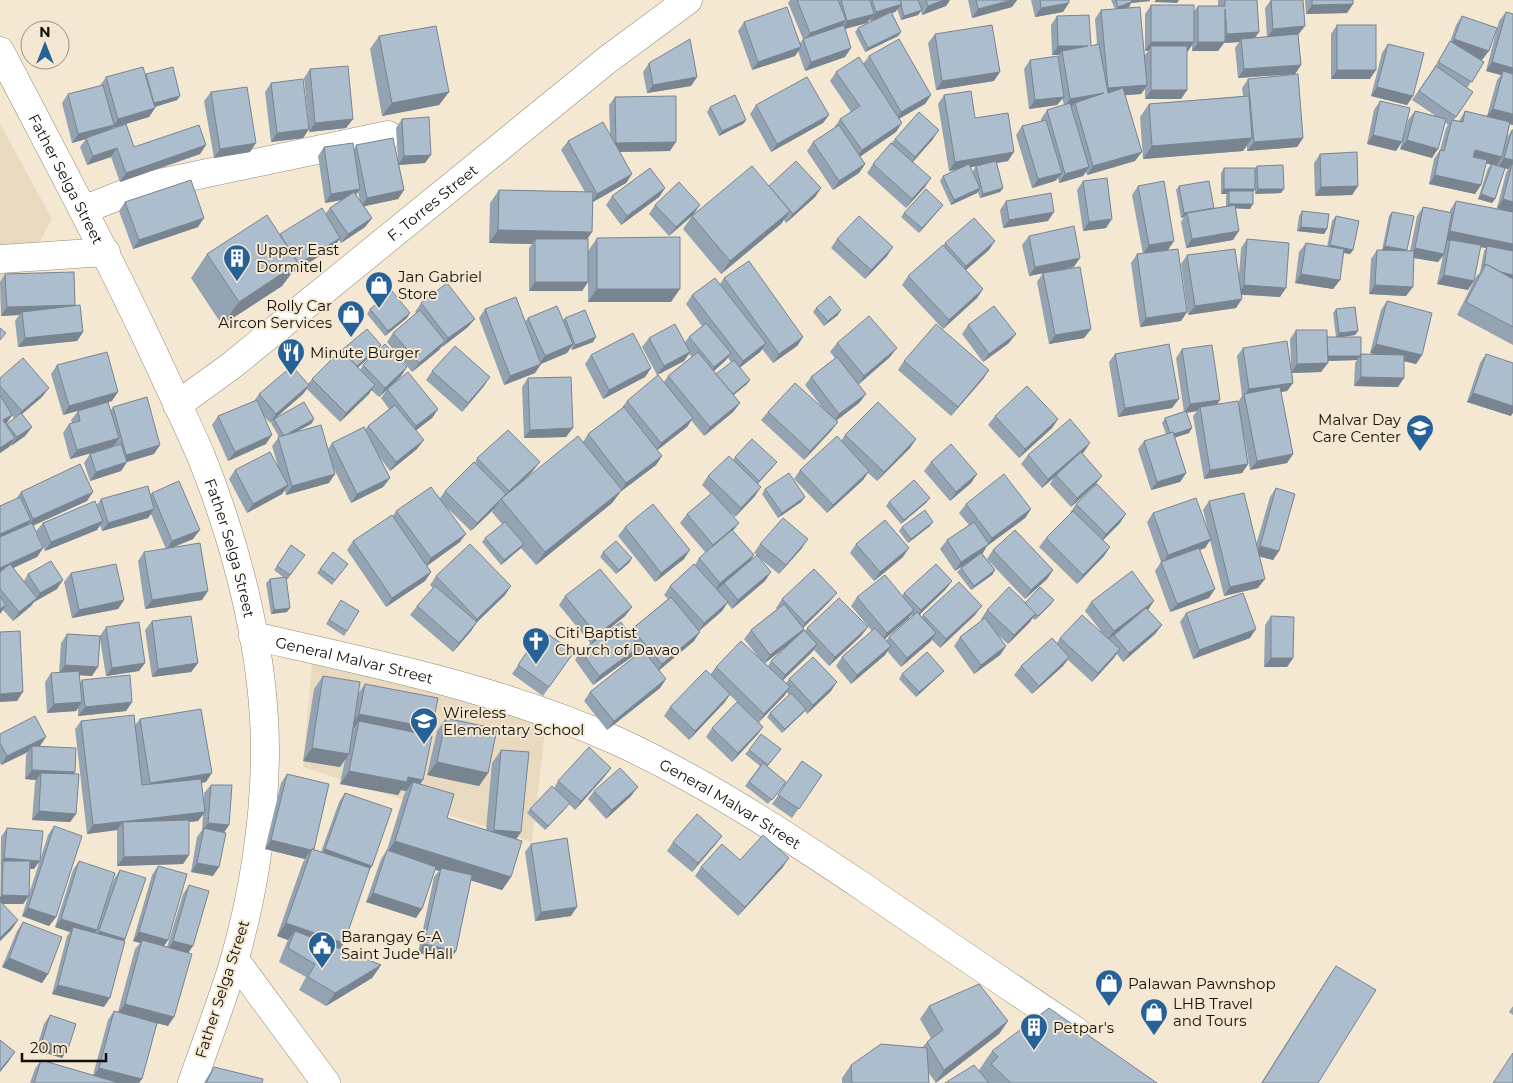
<svg xmlns="http://www.w3.org/2000/svg" width="1513" height="1083" font-family="Montserrat,sans-serif">
<style>
.built{fill:#e9dabf}
.lines{fill:none;stroke-linecap:round;stroke-linejoin:round}
.street-casing{stroke:#948a77;stroke-width:29}
.secondary-casing{stroke:#948a77;stroke-width:29}
.street{stroke:#fff;stroke-width:28}
.secondary{stroke:#fff;stroke-width:28}
.wall{fill:#94a3b1;fill-rule:evenodd}
.shaded-wall{fill:#788490}
.building{fill:#acbdce;stroke:#788490}
.labels{text-anchor:middle;dominant-baseline:central;stroke-width:4;stroke-linejoin:round;paint-order:stroke}
.street-label{font-size:15px;fill:#130f08;stroke:#f4e8d3}
.poi-label{font-size:15px;fill:#130f08;stroke:#f4e8d3;text-anchor:start}
</style>
<rect width="100%" height="100%" fill="#f4e8d3"/>
<g class="built">
<polygon points="0,124 52,219 20,278 0,307"/>
<polygon points="312,662 546,723 532,842 303,767"/>
</g>
<g class="lines">
<g class="street-casing">
<g id="street">
<polyline points="83,210 126,193 160,183 388,135"/>
<polyline points="0,259 106,252"/>
<path id="s1" d="M253,636C377,664 501,689 617,741C704,781 786,835 865,888C935,936 1005,984 1076,1031"/>
</g>
</g>
<g class="secondary-casing">
<g id="secondary">
<path id="s2" d="M0,51C55,157 112,262 162,371C175,399 189,428 201,456C238,548 266,657 265,757C264,824 253,894 235,958C223,1000 206,1042 192,1083"/>
<path id="s3" d="M177,405L231,366L607,60L688,0"/>
<polyline points="235,960 326,1083"/>
</g>
</g>
<use href="#street" class="street"/>
<use href="#secondary" class="secondary"/>
</g>
<g class="wall">
<polygon points="790,0 950,0 946,6 922,15 921,11 918,15 901,20 897,9 895,12 892,13 901,32 898,36 865,52 855,32 858,28 877,18 870,21 870,19 867,23 845,29 845,57 805,71 798,51 795,56 752,70 738,31 744,22 800,43 803,39 788,3"/>
<polygon points="968,0 1017,0 1012,7 972,18"/>
<polygon points="1031,0 1069,0 1063,12 1035,17"/>
<polygon points="1111,0 1150,0 1150,1 1131,3 1129,7 1124,9 1145,55 1148,51 1145,51 1145,14 1151,5 1194,11 1198,6 1218,6 1218,0 1257,0 1255,38 1267,37 1265,8 1271,0 1303,0 1298,35 1301,65 1295,74 1238,78 1235,48 1239,42 1224,43 1218,51 1192,51 1192,45 1188,51 1187,51 1187,90 1181,99 1145,99 1145,89 1141,94 1125,95 1135,161 1087,175 1086,172 1083,176 1059,183 1058,178 1055,181 1032,188 1016,135 1022,126 1041,121 1041,119 1047,110 1064,105 1062,98 1057,105 1029,109 1024,69 1030,60 1058,57 1059,55 1052,55 1051,25 1057,16 1091,46 1097,44 1095,19 1101,10 1115,9"/>
<polygon points="1305,0 1353,0 1353,4 1347,13 1306,14"/>
<polygon points="1506,12 1513,14 1513,125 1510,124 1507,137 1512,130 1513,130 1513,345 1457,315 1476,277 1480,272 1484,251 1486,248 1481,247 1468,290 1437,284 1443,256 1438,262 1413,258 1406,296 1369,294 1371,259 1377,250 1382,250 1389,216 1392,212 1407,250 1406,251 1410,251 1417,216 1423,207 1450,212 1450,210 1456,201 1503,210 1497,208 1506,173 1508,169 1505,168 1495,199 1492,203 1478,199 1488,168 1491,165 1486,163 1481,185 1475,194 1429,184 1434,159 1440,150 1446,128 1448,125 1445,122 1432,158 1400,149 1408,120 1415,111 1436,116 1412,100 1432,71 1450,42 1456,25 1462,16 1482,60 1479,59 1484,62 1467,88 1473,92 1454,120 1459,121 1465,111 1487,116 1497,80 1501,75 1486,71 1499,21"/>
<polygon points="1337,25 1370,79 1331,79 1331,34"/>
<polygon points="935,34 994,81 936,90 928,43"/>
<polygon points="379,36 449,92 439,105 382,116 370,49"/>
<polygon points="1388,44 1413,96 1407,105 1371,96 1382,53"/>
<polygon points="869,56 931,95 925,104 900,118 896,132 860,157 865,164 859,173 833,190 807,151 813,142 834,128 840,119 851,112 830,81 836,72 863,64"/>
<polygon points="649,63 697,77 691,86 647,93 643,72"/>
<polygon points="310,69 353,119 346,128 309,132 309,129 303,138 271,142 265,92 271,83 309,127 304,78"/>
<polygon points="146,74 180,96 177,100 155,107 155,108 149,117 112,128 110,130 134,147 206,145 200,154 120,182 111,157 87,165 80,147 86,139 72,143 62,103 68,94 100,86 106,77"/>
<polygon points="1248,79 1303,138 1297,147 1247,151 1247,146 1243,151 1143,159 1140,117 1149,104 1243,96 1242,88"/>
<polygon points="211,92 250,152 214,158 204,101"/>
<path d="M944,95L975,118L1008,161L997,163L1003,188L1000,192L980,198L978,192L977,193L951,205L940,181L943,176L958,169L949,171L938,104ZM976,166L973,171L974,174L970,167Z"/>
<polygon points="615,97 670,151 620,152 632,174 626,183 593,202 592,232 587,239 588,251 597,238 671,302 588,302 588,282 582,291 529,291 529,248 532,244 489,243 490,203 499,190 585,192 561,150 568,141 610,134 609,105"/>
<polygon points="1380,101 1396,151 1367,144 1374,110"/>
<polygon points="756,105 829,115 823,123 771,152 750,114"/>
<polygon points="710,107 746,120 743,124 719,136 707,112"/>
<path d="M402,119L425,163L399,165L404,190L398,199L364,206L372,218L365,227L341,243L339,240L334,247L291,274L282,286L222,325L191,278L207,254L280,234L325,214L330,208L341,200L325,203L318,156L324,147L354,149L356,145L398,161L396,128ZM358,192L360,201L356,195Z"/>
<polygon points="895,139 933,139 913,162 925,187 906,208 867,173 873,164"/>
<polygon points="1320,154 1358,186 1352,195 1315,196 1314,163"/>
<polygon points="1257,166 1281,193 1255,194 1255,190 1253,192 1250,209 1235,208 1233,240 1186,248 1181,222 1184,217 1181,218 1176,190 1179,186 1214,208 1226,206 1226,195 1227,194 1221,194 1221,173 1224,168 1255,169"/>
<polygon points="1083,181 1106,228 1083,231 1077,190"/>
<polygon points="769,186 821,188 815,197 786,223 784,220 781,224 721,274 683,229 692,216"/>
<polygon points="1138,186 1168,250 1187,312 1181,321 1140,327 1131,263 1137,254 1143,254 1132,195"/>
<polygon points="665,188 659,197 621,225 606,205 612,196"/>
<polygon points="1006,201 1048,221 1003,228 1000,210"/>
<polygon points="125,202 198,227 133,249 119,211"/>
<polygon points="655,205 694,214 669,236 649,214"/>
<polygon points="943,205 919,233 901,217 904,213"/>
<polygon points="1302,211 1327,229 1324,234 1297,231 1299,216"/>
<polygon points="1336,216 1353,250 1350,254 1344,253 1340,280 1333,289 1295,283 1299,252 1306,243 1327,247 1332,221"/>
<polygon points="1029,236 1074,267 1029,276 1022,245"/>
<polygon points="837,239 887,256 865,279 831,248"/>
<polygon points="1247,239 1280,297 1242,295 1236,308 1188,315 1181,264 1187,255 1239,275 1241,248"/>
<polygon points="945,243 989,250 966,270 983,289 977,298 943,329 902,285 908,276 943,246"/>
<polygon points="1043,273 1091,329 1084,338 1049,344 1037,282"/>
<polygon points="5,274 75,305 75,306 83,332 77,341 18,347 15,321 19,315 1,316 0,282"/>
<path d="M724,278L803,337L797,346L773,363L762,349L760,352L740,367L747,384L733,395L740,403L733,412L704,436L691,420L687,427L657,450L662,456L656,465L620,492L612,503L536,565L521,548L501,565L482,542L485,538L502,524L492,512L494,509L471,531L446,507L460,542L427,566L431,572L425,581L386,607L347,550L353,541L393,516L396,511L440,498L445,491L475,463L477,458L533,471L523,481L583,442L588,434L621,409L627,401L664,382L668,376L692,357L689,354L684,361L657,375L642,347L649,338L685,342L689,337L702,326L686,304L692,295L720,284ZM728,358L731,362L716,374L714,371L725,361Z"/>
<polygon points="1387,301 1422,355 1416,364 1404,361 1398,387 1354,386 1355,363 1357,360 1328,361 1321,372 1292,373 1293,383 1287,391 1281,392 1293,454 1287,463 1250,470 1244,434 1248,464 1242,473 1204,479 1193,416 1197,411 1187,413 1189,433 1175,437 1186,473 1180,482 1151,490 1138,449 1144,441 1166,434 1162,423 1165,418 1184,412 1176,358 1182,349 1217,404 1238,402 1242,396 1237,356 1243,348 1291,367 1290,339 1296,330 1327,338 1336,337 1333,313 1336,309 1358,331 1355,335 1341,337 1361,354 1376,354 1370,353 1381,310"/>
<polygon points="421,303 468,327 442,347 442,346 439,350 412,372 387,342 393,333 416,313 415,312"/>
<polygon points="816,308 838,315 824,326 813,312"/>
<polygon points="370,309 407,318 385,336 367,314"/>
<polygon points="485,309 525,322 528,318 563,320 565,318 593,342 572,350 571,347 567,353 541,364 535,373 504,385 479,318"/>
<polygon points="968,325 1009,343 983,362 962,334"/>
<polygon points="837,343 890,357 858,384 866,394 859,403 836,421 838,422 831,431 804,460 761,420 768,412 821,406 805,385 811,377 835,358 830,352"/>
<path d="M342,350H378L358,367L360,370L363,365L407,367L401,376L390,387L438,409L432,418L416,430L417,449L390,471L379,456L390,478L383,487L351,503L333,467L329,483L286,495L285,490L282,494L247,513L229,479L235,470L278,466L272,446L279,437L271,423L274,419L270,423L264,416L266,444L228,461L212,425L218,416L254,401L259,394L308,384L312,379ZM307,389L340,422L369,394L371,390L379,397L386,391L381,398L389,409L368,426L365,430L332,443L328,449L295,432L311,424L314,419L275,418L303,394Z"/>
<polygon points="1115,354 1172,408 1118,417 1109,362"/>
<polygon points="1486,354 1511,416 1467,402 1480,363"/>
<polygon points="591,355 651,368 645,377 603,399 585,364"/>
<polygon points="904,361 989,370 983,379 951,416 898,370"/>
<polygon points="57,365 112,401 63,415 51,374"/>
<polygon points="432,371 484,386 462,412 426,380"/>
<path d="M0,378L42,397L22,414L32,427L25,436L11,446L10,445L9,447L0,453ZM12,416L14,418L6,425V424Z"/>
<polygon points="528,378 566,437 524,438 522,387"/>
<polygon points="113,407 154,454 127,462 121,471 90,481 84,463 90,454 115,446 115,444 113,447 70,459 63,433 69,424 72,423 71,420 78,411 111,410"/>
<polygon points="995,416 1058,419 1052,428 1019,458 988,425"/>
<polygon points="845,435 916,439 910,448 877,481 868,473 863,480 827,513 794,479 800,470 841,441"/>
<polygon points="1084,452 1082,453 1096,484 1071,507 1050,484 1055,476 1042,488 1021,464 1028,455"/>
<polygon points="735,457 773,467 758,484 755,496 735,517 726,509 733,531 754,555 749,562 757,555 754,553 760,544 802,548 779,574 758,557 765,581 732,609 727,603 722,611 699,631 694,641 659,670 666,679 660,688 607,730 584,701 590,692 639,653 637,651 633,656 593,685 575,660 581,651 629,633 632,629 668,599 664,595 670,586 695,565 699,558 706,553 680,523 687,514 711,494 702,485 708,476 733,460"/>
<polygon points="931,462 977,474 971,483 950,501 924,471"/>
<polygon points="1276,488 1279,551 1273,560 1259,556 1258,588 1224,596 1210,540 1205,548 1200,550 1209,598 1170,612 1155,571 1161,562 1147,522 1153,513 1208,530 1203,510 1209,501 1256,545 1270,497"/>
<polygon points="765,489 805,497 801,502 778,518 762,494"/>
<polygon points="21,492 87,501 33,526 43,548 37,557 13,568 24,581 28,574 57,589 34,602 31,606 13,621 3,610 0,614 0,506 16,499"/>
<polygon points="152,493 193,539 171,548 202,600 145,609 138,561 144,552 166,549 151,514 148,518 102,531 100,525 97,530 45,551 36,531 43,523 97,505 101,499 150,495"/>
<polygon points="889,502 927,502 901,524 886,506"/>
<polygon points="966,504 1031,509 1025,518 987,546 982,553 995,570 992,575 971,590 957,572 961,568 968,562 955,571 940,549 947,540 969,525 959,513"/>
<polygon points="1076,504 1120,523 1103,540 1104,556 1077,584 1039,547 1046,538 1071,513 1070,513"/>
<polygon points="930,526 908,543 899,531 902,527"/>
<polygon points="625,527 684,559 655,582 618,536"/>
<polygon points="856,544 903,557 874,581 850,553"/>
<polygon points="291,545 305,555 287,580 286,579 287,612 271,614 266,583 270,579 283,577 274,570"/>
<polygon points="993,550 1053,570 1047,579 1025,599 987,559"/>
<polygon points="603,552 632,558 629,563 616,574 600,557"/>
<polygon points="348,564 332,585 317,573 320,569"/>
<polygon points="71,573 124,600 118,609 72,618 64,582"/>
<polygon points="436,576 505,595 477,622 471,631 453,652 410,615 417,606 433,588 430,585"/>
<path d="M952,581L945,590L920,614L922,617L923,615H975L940,648L932,640L930,642L901,667L887,651L885,655L851,684L836,666L842,657L872,631L851,606L857,597L902,596L904,593ZM911,615L912,616L889,637L886,641L885,639L908,619Z"/>
<path d="M837,593L830,601L803,628L801,633L805,631L807,628L868,627L861,636L829,666L814,650L811,653L783,680L786,683L789,679L831,691L807,714L805,711L782,733L767,717L770,713L789,695L787,692L784,696L759,722L763,727L757,735L732,762L706,737L712,728L737,702L730,695L724,703L689,740L664,716L670,707L710,675L716,667L760,659L744,639L751,630L777,609L776,608L782,599ZM788,645L771,661L768,666L764,663Z"/>
<polygon points="565,596 632,607 625,616 591,644 559,605"/>
<polygon points="1054,600 1051,604 1035,620 1032,618 1030,622 1008,644 997,634 1006,646 1000,655 974,674 954,646 960,637 982,620 981,619 987,610 1025,603"/>
<polygon points="1091,602 1148,610 1162,625 1155,634 1123,662 1117,654 1092,682 1068,660 1063,666 1032,694 1014,675 1021,666 1057,643 1060,638 1101,631 1085,611"/>
<polygon points="338,605 347,631 344,636 326,624"/>
<polygon points="1186,613 1250,638 1193,659 1180,622"/>
<polygon points="1271,616 1293,658 1287,667 1264,667 1265,625"/>
<polygon points="152,621 198,663 191,672 152,677 145,630"/>
<polygon points="106,627 145,663 139,671 106,676 100,639 92,676 80,675 80,683 82,680 132,702 126,711 78,716 78,708 76,711 47,713 45,682 51,673 59,673 61,643 67,634 100,636"/>
<polygon points="542,630 574,652 543,696 512,674"/>
<polygon points="944,671 940,675 916,697 899,679 902,674"/>
<polygon points="323,676 358,694 365,684 432,728 428,735 420,784 447,818 486,830 492,763 501,750 521,832 516,839 511,877 502,890 471,880 456,951 450,960 418,953 434,877 439,871 435,869 416,918 366,902 381,859 387,850 404,795 406,791 401,790 398,795 340,784 345,760 340,767 303,761 314,689"/>
<polygon points="446,718 488,773 479,786 427,775 437,731"/>
<polygon points="140,719 206,782 201,783 204,804 204,793 211,785 229,825 224,832 213,876 191,872 197,837 202,830 203,814 198,821 189,822 189,855 183,864 117,866 117,830 87,834 75,729 81,721 135,725"/>
<polygon points="0,734 40,746 39,747 73,774 76,814 70,822 32,820 35,782 36,780 25,779 26,755 28,752 1,765 0,763"/>
<polygon points="781,749 767,767 786,782 768,804 745,786 760,766 745,754 749,750"/>
<polygon points="802,761 822,775 792,818 772,804"/>
<polygon points="611,768 605,776 575,810 569,804 545,830 527,813 530,809 554,788 558,781"/>
<polygon points="287,774 314,849 321,852 339,802 345,793 369,869 340,948 381,965 372,978 326,1006 299,990 306,977 279,962 286,944 288,940 277,936 303,862 305,859 265,849 281,783"/>
<polygon points="594,791 631,796 606,819 588,799"/>
<polygon points="54,826 56,917 49,926 22,916 28,897 23,904 2,904 12,929 0,941 1,837 7,828 34,869 30,869 29,894 48,835"/>
<polygon points="722,836 715,845 692,872 667,851 673,842"/>
<polygon points="531,844 571,916 535,921 525,852"/>
<polygon points="740,860 783,867 738,916 695,876 701,867"/>
<polygon points="79,861 105,904 114,879 120,870 125,939 104,1007 52,994 67,936 70,932 55,927 73,870"/>
<polygon points="158,866 168,940 164,946 167,947 183,894 189,885 189,953 168,1026 157,1023 139,1083 30,1083 35,1069 41,1060 93,1075 108,1020 114,1011 118,1012 135,949 140,943 133,941 152,875"/>
<polygon points="23,922 48,974 42,983 2,967 17,931"/>
<polygon points="1336,966 1318,1083 1261,1083 1327,979"/>
<polygon points="929,1006 1008,1021 999,1034 936,1083 928,1072 929,1083 842,1083 842,1078 851,1065 922,1048 927,1042 931,1038 920,1019"/>
<polygon points="1513,1006 1513,1015 1509,1012"/>
<polygon points="50,1015 68,1049 62,1058 36,1050 44,1024"/>
<polygon points="992,1051 1157,1083 945,1083 979,1070"/>
<polygon points="214,1067 262,1083 204,1083 208,1076"/>
</g>
<g class="shaded-wall">
<polygon points="944,0 950,0 946,6 922,15 928,6"/>
<polygon points="1012,0 1017,0 1012,7 972,18 978,9"/>
<polygon points="1130,0 1150,0 1150,1 1131,3 1129,7 1115,12 1118,7"/>
<polygon points="1156,0 1179,0 1177,3 1154,2"/>
<polygon points="1069,3 1063,12 1035,17 1041,8"/>
<polygon points="902,4 895,12 870,21 876,12"/>
<polygon points="1353,4 1347,13 1306,14 1312,5"/>
<polygon points="922,10 918,15 901,20 904,16"/>
<polygon points="874,14 867,23 841,30 847,21"/>
<polygon points="846,20 840,29 804,42 810,33"/>
<polygon points="1305,26 1298,35 1267,38 1273,29"/>
<polygon points="901,32 898,36 865,52 868,48"/>
<polygon points="1259,32 1253,41 1241,39 1239,42 1224,43 1218,51 1192,51 1198,42 1222,42 1227,34"/>
<polygon points="1454,39 1489,51 1482,60 1448,48"/>
<polygon points="1151,42 1194,42 1188,51 1151,51 1151,46 1148,51 1145,51"/>
<polygon points="1058,46 1088,46 1062,51 1059,55 1052,55"/>
<polygon points="801,47 795,56 752,70 758,62"/>
<polygon points="851,48 845,57 805,71 811,62"/>
<polygon points="1492,62 1513,68 1513,79 1503,71 1501,75 1486,71"/>
<polygon points="1301,65 1295,74 1238,78 1244,69"/>
<polygon points="1337,70 1376,70 1370,79 1331,79"/>
<polygon points="1000,72 994,81 936,90 942,81"/>
<polygon points="697,77 691,86 647,93 653,85"/>
<polygon points="1147,85 1141,94 1102,97 1108,88"/>
<polygon points="1377,87 1413,96 1407,105 1371,96"/>
<polygon points="1151,90 1187,90 1181,99 1145,99"/>
<polygon points="449,92 439,105 382,116 392,103"/>
<polygon points="1104,93 1075,103 1072,106 1064,108 1070,99"/>
<polygon points="931,95 925,104 895,121 901,112"/>
<polygon points="180,96 177,100 151,108 154,103"/>
<polygon points="1064,97 1057,105 1029,109 1035,100"/>
<polygon points="155,108 149,117 112,128 108,134 86,138 86,139 72,143 78,134 114,125 118,119"/>
<polygon points="1493,109 1513,114 1513,125 1486,117"/>
<polygon points="829,115 823,123 771,152 777,144"/>
<polygon points="353,119 346,128 309,132 315,123"/>
<polygon points="746,120 743,124 719,136 722,131"/>
<polygon points="902,123 896,132 856,159 862,150"/>
<polygon points="309,129 303,138 271,142 277,133"/>
<polygon points="939,130 933,139 909,166 915,157"/>
<polygon points="1373,135 1402,142 1396,151 1367,144"/>
<polygon points="1252,138 1243,151 1143,159 1152,146"/>
<polygon points="1303,138 1297,147 1247,151 1254,142"/>
<polygon points="1407,140 1438,149 1432,158 1400,149"/>
<polygon points="676,142 670,151 610,152 616,143"/>
<polygon points="256,143 250,152 214,158 220,149"/>
<polygon points="206,145 200,154 120,182 126,173"/>
<polygon points="117,148 111,157 87,165 93,156"/>
<polygon points="1475,150 1502,157 1496,166 1469,159"/>
<polygon points="1014,152 1008,161 949,171 955,162"/>
<polygon points="1142,152 1135,161 1087,175 1093,166"/>
<polygon points="431,155 425,163 398,165 404,156"/>
<polygon points="1504,158 1513,160 1513,170 1512,164 1508,169 1498,167"/>
<polygon points="865,164 859,173 833,190 839,181"/>
<polygon points="1089,167 1083,176 1059,183 1065,174"/>
<polygon points="1062,173 1055,181 1032,188 1038,179"/>
<polygon points="632,174 626,183 591,203 597,194"/>
<polygon points="1435,175 1481,185 1475,194 1429,184"/>
<polygon points="931,178 925,187 906,208 912,199"/>
<polygon points="1358,186 1352,195 1315,196 1321,187"/>
<polygon points="665,188 659,197 621,225 627,216"/>
<polygon points="821,188 815,197 786,223 793,214"/>
<polygon points="980,188 977,193 951,205 954,200"/>
<polygon points="1003,188 1000,192 980,198 983,194"/>
<polygon points="360,189 353,198 325,203 331,194"/>
<polygon points="1224,189 1255,189 1252,193 1229,191 1227,194 1221,194"/>
<polygon points="1258,189 1284,189 1281,193 1255,194"/>
<polygon points="404,190 398,199 361,207 367,198"/>
<polygon points="1481,194 1495,199 1492,203 1478,199"/>
<polygon points="1503,199 1513,202 1513,213 1497,208"/>
<polygon points="1229,204 1253,204 1250,209 1226,208"/>
<polygon points="700,205 694,214 669,236 676,227"/>
<polygon points="943,205 940,209 919,233 922,228"/>
<polygon points="790,211 781,224 721,274 730,261"/>
<polygon points="1054,212 1048,221 1003,228 1009,220"/>
<polygon points="1184,213 1187,213 1184,217 1181,218"/>
<polygon points="204,218 198,227 133,249 139,240"/>
<polygon points="372,218 365,227 341,243 348,234"/>
<polygon points="1112,219 1106,228 1083,231 1089,222"/>
<polygon points="1301,227 1327,229 1324,234 1297,231"/>
<polygon points="498,230 592,232 583,245 535,239 532,244 489,243"/>
<polygon points="1239,231 1233,240 1186,248 1192,239"/>
<polygon points="1450,231 1513,244 1513,254 1487,246 1486,248 1450,242 1450,240 1449,241 1444,240"/>
<polygon points="340,238 334,247 291,274 282,286 222,325 239,302 298,263"/>
<polygon points="995,241 989,250 960,275 966,266"/>
<polygon points="1174,241 1168,250 1143,254 1149,245"/>
<polygon points="1330,245 1353,250 1350,254 1326,250"/>
<polygon points="1385,246 1407,250 1404,254 1382,250"/>
<polygon points="893,247 887,256 865,279 871,270"/>
<polygon points="1415,248 1444,254 1438,262 1409,257"/>
<polygon points="1080,258 1074,267 1029,276 1035,267"/>
<polygon points="1483,269 1513,275 1513,280"/>
<polygon points="1301,274 1340,280 1333,289 1295,283"/>
<polygon points="1444,275 1474,281 1468,290 1437,284"/>
<polygon points="535,282 588,282 582,291 529,291"/>
<polygon points="1244,285 1286,288 1280,297 1238,294"/>
<polygon points="1375,285 1413,287 1406,296 1369,294"/>
<polygon points="597,289 680,289 671,302 588,302"/>
<polygon points="983,289 977,298 943,329 949,320"/>
<polygon points="1242,299 1236,308 1188,315 1195,306"/>
<polygon points="75,305 69,314 22,312 19,315 1,316 7,307"/>
<polygon points="841,310 838,315 824,326 828,321"/>
<polygon points="1187,312 1181,321 1140,327 1146,318"/>
<polygon points="410,313 407,318 385,336 388,331"/>
<polygon points="475,319 468,327 442,347 448,338"/>
<polygon points="1091,329 1084,338 1049,344 1055,335"/>
<polygon points="1358,331 1355,335 1336,338 1339,333"/>
<polygon points="83,332 77,341 18,347 25,338"/>
<polygon points="1016,334 1009,343 983,362 989,354"/>
<polygon points="596,337 593,342 572,350 575,345"/>
<polygon points="803,337 797,346 773,363 779,354"/>
<polygon points="445,341 439,350 412,372 419,363"/>
<polygon points="766,343 760,352 737,370 743,361"/>
<polygon points="573,344 567,353 538,365 545,356"/>
<polygon points="1376,344 1422,355 1416,364 1370,353"/>
<polygon points="381,345 378,350 354,371 357,366"/>
<polygon points="897,348 890,357 858,385 864,376"/>
<polygon points="690,352 684,361 657,375 664,366"/>
<polygon points="731,353 725,361 708,376 714,367"/>
<polygon points="1328,356 1360,356 1357,360 1325,361"/>
<polygon points="1328,363 1321,372 1291,373 1297,364"/>
<polygon points="541,364 535,373 504,385 510,376"/>
<polygon points="407,367 401,376 379,397 385,388"/>
<polygon points="651,368 645,377 603,399 609,390"/>
<polygon points="989,370 983,379 951,416 958,407"/>
<polygon points="490,377 484,386 462,412 468,403"/>
<polygon points="1361,377 1404,378 1398,387 1354,386"/>
<polygon points="750,380 747,384 729,399 732,394"/>
<polygon points="1293,383 1287,391 1245,398 1244,396 1249,389"/>
<polygon points="309,385 303,394 270,423 276,414"/>
<polygon points="375,385 369,394 340,422 346,413"/>
<polygon points="49,388 42,397 15,420 22,411"/>
<polygon points="118,392 112,401 63,415 69,406"/>
<polygon points="1473,393 1513,406 1513,413 1511,416 1467,402"/>
<polygon points="866,394 859,403 833,423 839,414"/>
<polygon points="1179,399 1172,408 1118,417 1125,408"/>
<polygon points="1220,400 1214,409 1200,407 1197,411 1184,413 1190,404"/>
<polygon points="740,403 733,412 704,436 710,427"/>
<polygon points="438,409 432,418 410,435 416,426"/>
<polygon points="12,415 6,424 0,427 3,420"/>
<polygon points="693,418 687,427 655,452 661,443"/>
<polygon points="314,419 311,424 281,440 284,436"/>
<polygon points="1058,419 1052,428 1019,458 1025,449"/>
<polygon points="838,422 831,431 804,460 810,451"/>
<polygon points="32,427 25,436 11,446 17,437"/>
<polygon points="573,428 566,437 524,438 530,430"/>
<polygon points="1192,428 1189,433 1168,440 1171,435"/>
<polygon points="272,435 266,444 228,461 235,452"/>
<polygon points="15,438 9,447 0,453 0,448"/>
<polygon points="119,438 113,447 70,459 77,450"/>
<polygon points="916,439 910,448 877,481 884,472"/>
<polygon points="424,440 417,449 390,471 396,462"/>
<polygon points="1090,443 1084,452 1042,488 1048,479"/>
<polygon points="160,445 154,454 127,462 121,471 90,481 96,472 120,464 126,455"/>
<polygon points="1293,454 1287,463 1250,470 1257,461"/>
<polygon points="662,456 656,465 620,492 626,483"/>
<polygon points="540,462 533,471 502,500 509,491"/>
<polygon points="777,462 773,467 756,485 759,481"/>
<polygon points="1248,464 1242,473 1204,479 1210,470"/>
<polygon points="869,471 863,480 827,513 833,505"/>
<polygon points="1186,473 1180,482 1151,490 1157,482"/>
<polygon points="335,474 329,483 286,495 292,486"/>
<polygon points="977,474 971,483 950,501 956,492"/>
<polygon points="1102,476 1096,484 1071,507 1077,498"/>
<polygon points="390,478 383,487 351,503 357,494"/>
<polygon points="288,485 282,494 247,513 253,504"/>
<polygon points="761,487 755,496 735,517 741,508"/>
<polygon points="622,490 612,503 536,565 545,552"/>
<polygon points="93,492 87,501 27,528 33,519"/>
<polygon points="805,497 801,502 778,518 782,513"/>
<polygon points="930,498 927,502 901,524 904,520"/>
<polygon points="500,500 494,509 471,531 477,523"/>
<polygon points="154,509 148,518 102,531 108,523"/>
<polygon points="1031,509 1025,518 987,546 983,553 955,571 961,562 988,544 992,538"/>
<polygon points="1126,514 1120,523 1100,543 1106,534"/>
<polygon points="31,520 25,529 0,541 0,534"/>
<polygon points="103,521 97,530 45,551 51,542"/>
<polygon points="933,522 930,526 908,543 911,539"/>
<polygon points="739,523 732,532 707,554 713,545"/>
<polygon points="200,530 193,539 166,550 172,541"/>
<polygon points="466,534 460,542 425,567 431,558"/>
<polygon points="808,539 802,548 779,574 786,565"/>
<polygon points="1211,539 1205,548 1162,564 1168,555"/>
<polygon points="524,544 520,549 501,565 504,560"/>
<polygon points="1260,546 1279,551 1273,560 1254,555"/>
<polygon points="1110,547 1104,556 1077,584 1083,575"/>
<polygon points="43,548 37,557 0,574 0,568"/>
<polygon points="909,548 903,557 874,581 880,572"/>
<polygon points="690,550 684,559 655,582 661,573"/>
<polygon points="754,555 748,564 714,592 720,583"/>
<polygon points="632,558 629,563 616,574 619,570"/>
<polygon points="995,570 992,575 971,590 974,586"/>
<polygon points="1053,570 1047,579 1025,599 1031,590"/>
<polygon points="431,572 425,581 386,607 392,598"/>
<polygon points="771,572 765,581 732,609 738,600"/>
<polygon points="1265,579 1258,588 1224,596 1230,587"/>
<polygon points="63,580 57,589 34,602 31,606 13,621 19,612 37,598 40,593"/>
<polygon points="952,581 945,590 915,619 921,610"/>
<polygon points="511,586 505,595 471,628 477,619"/>
<polygon points="1215,589 1209,598 1170,612 1177,604"/>
<polygon points="208,591 202,600 145,609 152,600"/>
<polygon points="837,593 830,601 799,632 805,623"/>
<polygon points="124,600 118,609 72,618 79,610"/>
<polygon points="1054,600 1051,604 1035,620 1038,616"/>
<polygon points="1154,601 1148,610 1107,640 1114,631"/>
<polygon points="728,602 722,611 698,632 704,623"/>
<polygon points="6,605 0,614 0,609"/>
<polygon points="982,606 975,615 940,648 946,639"/>
<polygon points="632,607 625,616 591,644 597,635"/>
<polygon points="290,608 287,612 271,614 274,610"/>
<polygon points="914,610 908,619 881,642 887,633"/>
<polygon points="1036,613 1030,622 1008,644 1014,635"/>
<polygon points="477,622 471,631 453,652 459,643"/>
<polygon points="1162,625 1155,634 1123,662 1129,653"/>
<polygon points="868,627 861,636 829,666 835,657"/>
<polygon points="804,629 797,638 764,664 770,655"/>
<polygon points="1256,629 1250,638 1193,659 1199,650"/>
<polygon points="700,632 694,641 656,673 662,664"/>
<polygon points="936,633 930,642 901,667 907,658"/>
<polygon points="817,644 811,653 779,684 785,675"/>
<polygon points="891,646 885,655 851,684 857,675"/>
<polygon points="1006,646 1000,655 974,674 981,665"/>
<polygon points="639,647 633,656 593,685 599,676"/>
<polygon points="1120,649 1114,658 1092,682 1098,673"/>
<polygon points="1069,657 1063,666 1032,694 1039,686"/>
<polygon points="1271,658 1293,658 1287,667 1264,667"/>
<polygon points="145,663 139,671 106,676 112,668"/>
<polygon points="198,663 191,672 152,677 158,669"/>
<polygon points="65,665 98,667 92,676 59,674"/>
<polygon points="944,671 940,675 916,697 919,692"/>
<polygon points="666,679 660,688 607,730 614,721"/>
<polygon points="837,682 831,691 807,714 813,705"/>
<polygon points="790,687 784,696 758,723 764,714"/>
<polygon points="23,692 17,701 0,702 0,694"/>
<polygon points="730,694 724,703 689,740 695,731"/>
<polygon points="82,702 76,711 47,713 54,704"/>
<polygon points="132,702 126,711 78,716 85,707"/>
<polygon points="806,709 803,713 782,733 785,729"/>
<polygon points="359,714 432,728 423,741 359,721 354,728 350,727"/>
<polygon points="763,727 757,735 732,762 738,753"/>
<polygon points="46,737 40,746 32,750 32,746 28,752 1,765 7,756"/>
<polygon points="312,748 349,754 340,767 303,761"/>
<polygon points="437,762 488,773 479,786 427,775"/>
<polygon points="611,768 605,776 575,810 581,801"/>
<polygon points="32,770 75,772 69,781 41,773 36,780 25,779"/>
<polygon points="349,771 408,777 423,780 414,793 413,782 406,791 401,790 398,795 340,784"/>
<polygon points="212,773 206,782 144,792 150,783"/>
<polygon points="638,787 631,796 606,819 612,810"/>
<polygon points="570,803 566,808 545,830 548,826"/>
<polygon points="39,811 76,814 70,822 32,820"/>
<polygon points="205,812 198,821 123,829 123,822 117,830 87,834 93,825"/>
<polygon points="208,823 229,825 223,834 203,830"/>
<polygon points="494,830 521,832 512,845 485,843"/>
<polygon points="722,836 715,845 692,872 698,863"/>
<polygon points="271,840 311,850 305,859 265,849"/>
<polygon points="395,841 511,877 502,890 440,871 441,868 439,871 386,854"/>
<polygon points="325,849 372,866 366,875 319,858"/>
<polygon points="189,855 183,864 117,866 124,857"/>
<polygon points="4,858 40,861 34,869 2,867 3,861 0,864"/>
<polygon points="789,858 783,867 738,916 745,907"/>
<polygon points="197,863 219,867 213,876 191,872"/>
<polygon points="373,893 422,909 416,918 366,902"/>
<polygon points="2,895 29,896 23,904 0,904 0,897"/>
<polygon points="577,907 571,916 535,921 541,912"/>
<polygon points="28,908 56,917 49,926 22,916"/>
<polygon points="61,919 97,930 91,939 73,927 70,932 55,927"/>
<polygon points="18,920 12,929 0,941 0,938"/>
<polygon points="286,923 344,943 335,956 295,931 288,940 277,936"/>
<polygon points="99,931 125,939 119,948 93,939"/>
<polygon points="139,932 168,940 162,949 142,940 140,943 133,941"/>
<polygon points="173,941 193,946 187,955 167,950"/>
<polygon points="424,944 456,951 450,960 418,953"/>
<polygon points="9,958 48,974 42,983 2,967"/>
<polygon points="381,965 372,978 326,1006 335,993"/>
<polygon points="58,985 110,998 104,1007 52,994"/>
<polygon points="125,1004 174,1017 168,1026 118,1013"/>
<polygon points="1008,1021 999,1034 935,1083 944,1070"/>
<polygon points="42,1041 68,1049 62,1058 36,1050"/>
<polygon points="15,1052 9,1061 0,1072 0,1070"/>
<polygon points="99,1068 142,1079 139,1083 116,1083 93,1077"/>
</g>
<g class="building">
<polygon points="797,0 838,0 846,20 810,33"/>
<polygon points="841,0 870,0 874,14 847,21"/>
<polygon points="872,0 900,0 902,4 876,12"/>
<polygon points="900,0 918,0 922,10 904,16 901,5 902,4"/>
<polygon points="926,0 944,0 928,6"/>
<polygon points="976,0 1012,0 978,9"/>
<polygon points="1040,0 1069,0 1069,3 1041,8"/>
<polygon points="1116,0 1131,0 1132,2 1118,7"/>
<polygon points="1225,0 1257,0 1259,32 1227,34 1225,9 1225,42 1198,42 1198,6 1225,6"/>
<polygon points="1271,0 1303,0 1305,26 1273,29"/>
<polygon points="1312,0 1353,0 1353,4 1312,5"/>
<rect x="1151" y="5" width="43" height="37"/>
<polygon points="787,7 801,47 758,62 744,22"/>
<polygon points="1140,7 1147,85 1108,88 1101,10"/>
<polygon points="891,12 901,32 868,48 858,28"/>
<polygon points="1506,12 1513,14 1513,68 1492,62"/>
<polygon points="1089,15 1091,46 1099,44 1108,93 1123,88 1142,152 1093,166 1075,103 1104,93 1070,99 1062,51 1088,46 1058,46 1057,16"/>
<polygon points="1462,16 1497,28 1489,51 1454,39"/>
<polygon points="844,25 851,48 811,62 803,39"/>
<polygon points="992,25 1000,72 942,81 935,34"/>
<rect x="1337" y="25" width="39" height="45"/>
<polygon points="436,26 449,92 392,103 379,36"/>
<polygon points="1298,34 1301,65 1244,69 1241,39"/>
<polygon points="690,39 697,77 653,85 649,63"/>
<polygon points="899,39 931,95 901,112 869,56"/>
<polygon points="1450,41 1484,62 1472,82 1438,62"/>
<polygon points="1388,44 1424,53 1413,96 1377,87"/>
<rect x="1151" y="46" width="36" height="44"/>
<polygon points="1058,56 1064,97 1035,100 1030,60"/>
<polygon points="859,57 902,123 862,150 840,119 860,106 836,72"/>
<polygon points="348,66 353,119 315,123 310,69"/>
<polygon points="1436,66 1473,92 1456,117 1419,91"/>
<polygon points="143,67 155,108 118,119 106,77"/>
<polygon points="173,67 180,96 154,103 146,74"/>
<polygon points="1503,71 1513,74 1513,114 1493,109"/>
<polygon points="1298,74 1303,138 1254,142 1248,79"/>
<polygon points="807,77 829,115 777,144 756,105"/>
<polygon points="303,79 309,129 277,133 271,83"/>
<polygon points="103,85 114,125 78,134 68,94"/>
<polygon points="247,87 256,143 220,149 211,92"/>
<polygon points="971,91 975,118 1008,113 1014,152 955,162 944,95"/>
<polygon points="735,95 746,120 722,131 710,107"/>
<polygon points="676,96 676,142 616,143 615,97"/>
<polygon points="1249,96 1252,138 1152,146 1149,104"/>
<polygon points="1380,101 1410,108 1402,142 1373,135"/>
<polygon points="1070,103 1089,167 1065,174 1047,110"/>
<polygon points="1415,111 1446,119 1438,149 1407,140"/>
<polygon points="1465,111 1510,122 1502,157 1475,150 1473,157 1487,160 1481,185 1435,175 1440,150 1444,151 1452,120 1463,122"/>
<polygon points="919,112 939,130 915,157 895,139"/>
<polygon points="429,117 431,155 404,156 402,119"/>
<polygon points="1046,120 1062,173 1038,179 1022,126"/>
<polygon points="603,122 632,174 597,194 568,141"/>
<polygon points="126,124 134,147 199,125 206,145 126,173 117,148 93,156 86,138"/>
<polygon points="839,125 865,164 839,181 813,142"/>
<polygon points="1512,130 1513,130 1513,160 1504,158"/>
<polygon points="393,138 404,190 367,198 356,145"/>
<polygon points="353,143 360,189 331,194 324,147"/>
<polygon points="891,143 931,178 912,199 873,164"/>
<polygon points="1357,152 1358,186 1321,187 1320,154"/>
<polygon points="796,161 821,188 793,214 769,186"/>
<polygon points="996,161 1003,188 983,194 976,166"/>
<polygon points="969,164 980,188 954,200 943,176"/>
<polygon points="1492,164 1505,168 1495,199 1481,194"/>
<polygon points="1512,164 1513,164 1513,202 1503,199"/>
<polygon points="1283,165 1284,189 1258,189 1257,166"/>
<polygon points="752,166 790,211 730,261 692,216"/>
<polygon points="650,168 665,188 627,216 612,196"/>
<rect x="1224" y="168" width="31" height="21"/>
<polygon points="1107,178 1112,219 1089,222 1083,181"/>
<polygon points="191,180 204,218 139,240 125,202"/>
<polygon points="1164,181 1174,241 1149,245 1138,186"/>
<polygon points="1209,181 1214,208 1184,213 1179,186"/>
<polygon points="679,182 700,205 676,227 655,205"/>
<polygon points="926,189 943,205 922,228 904,213"/>
<polygon points="499,190 593,192 592,232 498,230"/>
<rect x="1229" y="191" width="24" height="13"/>
<polygon points="354,192 372,218 348,234 330,208"/>
<polygon points="1051,193 1054,212 1009,220 1006,201"/>
<polygon points="1456,201 1513,212 1513,244 1450,231"/>
<polygon points="1235,205 1239,231 1192,239 1187,213"/>
<polygon points="1423,207 1452,213 1444,254 1415,248"/>
<polygon points="322,208 340,238 297,265 298,263 280,234"/>
<polygon points="1302,211 1329,214 1327,229 1301,227"/>
<polygon points="1392,212 1414,216 1407,250 1385,246"/>
<polygon points="267,215 298,263 239,302 207,254"/>
<polygon points="859,216 893,247 871,270 837,239"/>
<polygon points="1336,216 1359,221 1353,250 1330,245"/>
<polygon points="974,218 995,241 966,266 945,243"/>
<polygon points="1074,226 1080,258 1035,267 1029,236"/>
<polygon points="680,237 680,289 597,289 597,238"/>
<rect x="535" y="239" width="53" height="43"/>
<polygon points="1247,239 1289,243 1286,288 1244,285"/>
<polygon points="1450,240 1481,245 1474,281 1444,275"/>
<polygon points="1306,243 1344,249 1340,280 1301,274"/>
<polygon points="943,245 983,289 949,320 908,276"/>
<polygon points="1487,246 1513,251 1513,275 1501,272 1486,264 1484,267"/>
<polygon points="1178,249 1187,312 1146,318 1137,254"/>
<polygon points="1235,249 1242,299 1195,306 1187,255"/>
<polygon points="1377,250 1414,251 1413,287 1375,285"/>
<polygon points="749,261 803,337 779,354 724,278"/>
<polygon points="1486,264 1513,279 1513,327 1466,302"/>
<polygon points="1080,267 1091,329 1055,335 1043,273"/>
<polygon points="74,272 75,305 7,307 5,274"/>
<polygon points="715,278 766,343 743,361 692,295"/>
<polygon points="447,283 475,319 448,338 421,303"/>
<polygon points="392,291 410,313 388,331 370,309"/>
<polygon points="830,296 841,310 828,321 816,308"/>
<polygon points="516,297 541,364 510,376 485,309"/>
<polygon points="1387,301 1432,313 1422,355 1376,344"/>
<polygon points="80,305 83,332 25,338 22,312"/>
<polygon points="557,306 573,344 545,356 528,318"/>
<polygon points="994,306 1016,334 989,354 968,325"/>
<polygon points="1355,307 1358,331 1339,333 1336,309"/>
<polygon points="420,310 445,341 419,363 393,333"/>
<polygon points="585,310 596,337 575,345 565,318"/>
<polygon points="869,316 897,348 864,376 837,343"/>
<polygon points="706,323 731,353 714,367 689,337"/>
<polygon points="675,324 690,352 664,366 649,338"/>
<polygon points="936,324 989,370 958,407 904,361"/>
<polygon points="0,328 6,333 0,340"/>
<polygon points="367,329 381,345 357,366 342,350"/>
<polygon points="1296,330 1327,330 1328,363 1297,364"/>
<polygon points="633,333 651,368 609,390 591,355"/>
<polygon points="1327,337 1361,337 1361,356 1361,354 1360,356 1328,356"/>
<polygon points="1287,341 1293,383 1249,389 1243,348"/>
<polygon points="385,344 407,367 385,388 363,365"/>
<polygon points="1169,344 1179,399 1125,408 1115,354"/>
<polygon points="1212,345 1220,400 1190,404 1182,349"/>
<polygon points="455,346 490,377 468,403 432,371"/>
<polygon points="341,350 375,385 346,413 312,379"/>
<polygon points="107,352 118,392 69,406 57,365"/>
<polygon points="698,352 740,403 710,427 668,376"/>
<polygon points="1361,354 1404,355 1404,378 1361,377"/>
<polygon points="1486,354 1513,363 1513,406 1473,393"/>
<polygon points="837,357 866,394 839,414 811,377"/>
<polygon points="23,358 49,388 22,411 0,386 0,378"/>
<polygon points="734,360 750,380 733,394 716,374"/>
<polygon points="292,366 309,385 276,414 259,394"/>
<polygon points="408,372 438,409 416,426 387,389"/>
<polygon points="658,375 693,418 661,443 627,401"/>
<polygon points="571,377 573,428 530,430 528,378"/>
<polygon points="795,383 838,422 810,451 768,412"/>
<polygon points="1027,386 1058,419 1025,449 995,416"/>
<polygon points="1280,387 1293,454 1257,461 1244,394"/>
<polygon points="0,395 12,415 3,420 15,438 0,448"/>
<polygon points="147,397 160,445 126,455 113,407"/>
<polygon points="257,400 272,435 235,452 218,416"/>
<polygon points="1238,401 1248,464 1210,470 1200,407"/>
<polygon points="108,402 119,438 77,450 69,424 80,421 78,411"/>
<polygon points="304,402 314,419 284,436 274,419"/>
<polygon points="878,402 916,439 884,472 845,435"/>
<polygon points="395,405 424,440 396,462 368,426"/>
<polygon points="624,407 662,456 626,483 588,434"/>
<polygon points="1186,411 1192,428 1174,434 1173,432 1170,433 1165,418"/>
<polygon points="21,413 32,427 17,437 7,424"/>
<polygon points="1070,419 1090,443 1048,479 1028,455"/>
<polygon points="321,425 335,474 292,486 278,437"/>
<polygon points="364,427 390,478 357,494 332,443"/>
<polygon points="508,430 540,462 509,491 477,458"/>
<polygon points="1173,432 1186,473 1157,482 1144,441"/>
<polygon points="578,436 622,490 545,552 501,499"/>
<polygon points="837,436 869,471 833,505 800,470"/>
<polygon points="752,439 777,462 759,481 735,457"/>
<polygon points="121,444 127,462 96,472 90,454"/>
<polygon points="951,444 977,474 956,492 931,462"/>
<polygon points="270,452 288,485 253,504 235,470"/>
<polygon points="1081,452 1102,476 1077,498 1056,475"/>
<polygon points="729,456 761,487 741,508 708,476"/>
<polygon points="474,462 506,494 477,523 445,491"/>
<polygon points="80,464 93,492 33,519 21,492"/>
<polygon points="789,473 805,497 782,513 765,489"/>
<polygon points="1004,474 1031,509 992,538 966,504"/>
<polygon points="914,480 930,498 904,520 889,502"/>
<polygon points="179,481 200,530 172,541 152,493"/>
<polygon points="1097,484 1126,514 1106,534 1076,504"/>
<polygon points="148,486 154,509 108,523 101,499"/>
<polygon points="431,487 466,534 431,558 396,511"/>
<polygon points="1276,488 1295,494 1279,551 1260,546"/>
<polygon points="712,493 739,523 713,545 687,514"/>
<polygon points="1244,493 1265,579 1230,587 1209,501"/>
<polygon points="20,497 31,520 0,534 0,506"/>
<polygon points="1196,498 1211,539 1168,555 1153,513"/>
<polygon points="95,501 103,521 51,542 43,523"/>
<polygon points="653,504 690,550 661,573 625,527"/>
<polygon points="925,510 933,522 911,539 902,527"/>
<polygon points="1073,511 1110,547 1083,575 1046,538"/>
<polygon points="392,515 431,572 392,598 353,541"/>
<polygon points="783,518 808,539 786,565 760,544"/>
<polygon points="885,520 909,548 880,572 856,544"/>
<polygon points="505,522 524,544 504,560 485,538"/>
<polygon points="974,522 989,544 961,562 947,540"/>
<polygon points="32,523 43,548 0,568 0,537"/>
<polygon points="732,530 754,555 720,583 699,558"/>
<polygon points="1015,530 1053,570 1031,590 993,550"/>
<polygon points="616,541 632,558 619,570 603,552"/>
<polygon points="200,543 208,591 152,600 144,552"/>
<polygon points="470,544 511,586 477,619 436,576"/>
<polygon points="291,545 305,555 290,575 277,566"/>
<polygon points="1199,548 1215,589 1177,604 1161,562"/>
<polygon points="333,552 348,564 335,580 320,569"/>
<polygon points="981,553 995,570 974,586 961,568"/>
<polygon points="757,555 771,572 738,600 724,583"/>
<polygon points="51,561 63,580 40,593 28,574"/>
<polygon points="10,564 37,598 19,612 0,589 0,572"/>
<polygon points="116,564 124,600 79,610 71,573"/>
<polygon points="694,564 728,602 704,623 670,586"/>
<polygon points="936,564 952,581 921,610 904,593"/>
<polygon points="600,569 632,607 597,635 565,596"/>
<polygon points="814,569 837,593 805,623 782,599"/>
<polygon points="1132,571 1154,601 1114,631 1091,602"/>
<polygon points="885,575 914,610 887,633 857,597"/>
<polygon points="286,577 290,608 274,610 270,579"/>
<polygon points="959,582 982,606 946,639 923,615"/>
<polygon points="435,586 477,622 459,643 417,606"/>
<polygon points="1009,587 1036,613 1014,635 987,610"/>
<polygon points="1040,587 1054,600 1038,616 1025,603"/>
<polygon points="1243,593 1256,629 1199,650 1186,613"/>
<polygon points="0,596 6,605 0,609"/>
<polygon points="671,597 700,632 662,664 632,629"/>
<polygon points="839,598 868,627 835,657 807,628"/>
<polygon points="341,600 359,611 347,631 329,620"/>
<polygon points="784,604 804,629 770,655 751,630"/>
<polygon points="1146,608 1162,625 1129,653 1114,635"/>
<polygon points="917,612 936,633 907,658 889,637"/>
<polygon points="1082,615 1120,649 1098,673 1060,638"/>
<polygon points="191,616 198,663 158,669 152,621"/>
<polygon points="1271,616 1294,617 1293,658 1271,658"/>
<polygon points="985,618 1006,646 981,665 960,637"/>
<polygon points="139,622 145,663 112,668 106,627"/>
<polygon points="621,622 639,647 599,676 581,651"/>
<polygon points="875,628 891,646 857,675 842,657"/>
<polygon points="542,630 574,652 549,687 518,665"/>
<polygon points="804,630 817,644 785,675 771,661"/>
<polygon points="20,631 23,692 0,694 0,632"/>
<polygon points="67,634 100,636 98,667 65,665"/>
<polygon points="1052,638 1069,657 1039,686 1021,666"/>
<polygon points="741,641 790,687 764,714 716,667"/>
<polygon points="643,650 666,679 614,721 590,692"/>
<polygon points="927,652 944,671 919,692 902,674"/>
<polygon points="813,657 837,682 813,705 789,679"/>
<polygon points="706,670 730,694 695,731 670,707"/>
<polygon points="79,671 82,702 54,704 51,673"/>
<polygon points="130,675 132,702 85,707 82,680"/>
<polygon points="323,676 360,682 349,754 312,748"/>
<polygon points="365,684 438,698 432,728 359,714"/>
<polygon points="791,693 806,709 785,729 770,713"/>
<polygon points="737,702 763,727 738,753 712,728"/>
<polygon points="201,709 212,773 150,783 140,719"/>
<polygon points="134,715 142,785 201,779 205,812 93,825 81,721"/>
<polygon points="35,716 46,737 7,756 0,743 0,734"/>
<polygon points="446,718 497,729 488,773 437,762"/>
<polygon points="359,721 432,736 423,780 408,777 407,782 349,771"/>
<polygon points="761,734 781,749 768,765 749,750"/>
<polygon points="32,746 76,748 75,772 32,770"/>
<polygon points="589,747 611,768 581,801 558,781"/>
<polygon points="501,750 529,752 521,832 494,830"/>
<polygon points="802,761 822,775 799,809 778,795"/>
<polygon points="763,763 786,782 772,800 749,782"/>
<polygon points="620,768 638,787 612,810 594,791"/>
<polygon points="41,773 79,774 76,814 39,811"/>
<polygon points="287,774 329,784 314,849 312,849 311,850 271,840"/>
<polygon points="413,782 454,794 447,818 522,841 511,877 395,841"/>
<polygon points="211,785 232,785 229,825 208,823"/>
<polygon points="552,786 570,803 548,826 530,809"/>
<polygon points="345,793 392,809 372,866 325,849"/>
<polygon points="697,814 722,836 698,863 673,842"/>
<polygon points="189,820 189,855 124,857 123,822"/>
<polygon points="54,826 82,836 56,917 28,908"/>
<polygon points="7,828 43,831 40,861 4,858"/>
<polygon points="204,828 226,833 219,867 197,863"/>
<polygon points="763,835 789,858 745,907 701,867 722,844 740,860"/>
<polygon points="567,838 577,907 541,912 531,844"/>
<polygon points="312,849 370,868 344,943 286,923"/>
<polygon points="387,850 436,867 422,909 373,893"/>
<polygon points="3,861 30,861 29,896 2,895"/>
<polygon points="79,861 115,873 97,930 61,919"/>
<polygon points="158,866 187,874 168,940 139,932"/>
<polygon points="441,868 472,875 456,951 424,944"/>
<polygon points="120,870 146,878 125,939 99,931"/>
<polygon points="189,885 209,891 193,946 173,941"/>
<polygon points="0,901 18,920 0,938"/>
<polygon points="23,922 62,937 48,974 9,958"/>
<polygon points="73,927 125,941 110,998 58,985"/>
<polygon points="295,931 381,965 335,993 308,977 315,964 288,948"/>
<polygon points="142,940 192,954 174,1017 125,1004"/>
<polygon points="1336,966 1376,990 1318,1083 1262,1083"/>
<polygon points="979,984 1008,1021 944,1070 927,1042 943,1030 929,1006"/>
<polygon points="1049,1008 1157,1083 1011,1083 991,1064 998,1057 992,1051"/>
<polygon points="114,1011 157,1023 142,1079 99,1068"/>
<polygon points="50,1015 76,1024 68,1049 42,1041"/>
<polygon points="0,1040 15,1052 0,1070"/>
<polygon points="881,1044 927,1048 929,1083 852,1083 851,1065"/>
<polygon points="1513,1053 1513,1083 1493,1083"/>
<polygon points="41,1060 116,1082 116,1083 34,1083"/>
<polygon points="974,1065 989,1083 945,1083"/>
<polygon points="214,1067 263,1079 262,1083 206,1083"/>
</g>
<defs>
<g id="building-pin" transform="scale(1.4375)"><path d="M0 17L-7.5 6A9.5 9.5 0 1 1 7.5 6Z" fill="#266198" stroke="#f4e8d3"/><path d="M-4-6H4V6H1V3H-1V6H-4ZM-2.5-4.3h1.7v1.8h-1.7ZM.8-4.3h1.7v1.8H.8ZM-2.5-1h1.7V.8h-1.7ZM.8-1h1.7V.8H.8Z" fill="#fff"/></g>
<g id="shop-pin" transform="scale(1.4375)"><path d="M0 17L-7.5 6A9.5 9.5 0 1 1 7.5 6Z" fill="#266198" stroke="#f4e8d3"/><path d="M-5-2.5h2.3a2.7 3.5 0 0 1 5.4 0H5L5.5 6h-11ZM-1.5-2.5h3a1.5 2.3 0 0 0-3 0Z" fill="#fff"/></g>
<g id="restaurant-pin" transform="scale(1.4375)"><path d="M0 17L-7.5 6A9.5 9.5 0 1 1 7.5 6Z" fill="#266198" stroke="#f4e8d3"/><path d="M-5-6h1v4h1v-4h1v4h1v-4h1v5L-1.5 .5V6h-2V.5L-5-1ZM5-6V6H3V1.5H1.5Q1.5-4 5-6Z" fill="#fff"/></g>
<g id="school-pin" transform="scale(1.4375)"><path d="M0 17L-7.5 6A9.5 9.5 0 1 1 7.5 6Z" fill="#266198" stroke="#f4e8d3"/><path d="M0-5L7-2L0 1L-7-2ZM-4 1L0 2.5L4 1V4Q0 6-4 4Z" fill="#fff"/></g>
<g id="church-pin" transform="scale(1.4375)"><path d="M0 17L-7.5 6A9.5 9.5 0 1 1 7.5 6Z" fill="#266198" stroke="#f4e8d3"/><path d="M-1.2-6h2.4v3.5h3.3v2.4h-3.3V6h-2.4V-.1h-3.3v-2.4h3.3Z" fill="#fff"/></g>
<g id="civic-pin" transform="scale(1.4375)"><path d="M0 17L-7.5 6A9.5 9.5 0 1 1 7.5 6Z" fill="#266198" stroke="#f4e8d3"/><path d="M-.6-6.5H3V-4.5H.6V-3L4-1V1h2V6H-6V1h2V-1L-.6-3ZM-1.2 2.5V6h2.4V2.5Z" fill="#fff"/></g>
</defs>
<g fill-rule="evenodd">
<use href="#building-pin" x="237" y="258"/>
<use href="#shop-pin" x="379" y="285"/>
<use href="#shop-pin" x="351" y="314"/>
<use href="#restaurant-pin" x="291" y="352"/>
<use href="#school-pin" x="1420" y="428"/>
<use href="#church-pin" x="536" y="641"/>
<use href="#school-pin" x="424" y="721"/>
<use href="#civic-pin" x="322" y="945"/>
<use href="#shop-pin" x="1109" y="983"/>
<use href="#shop-pin" x="1154" y="1012"/>
<use href="#building-pin" x="1034" y="1027"/>
</g>
<g class="labels">
<g class="street-label">
<text stroke="none"><textPath href="#s2" startOffset="144">Father Selga Street</textPath></text>
<text stroke="none"><textPath href="#s3" startOffset="326">F. Torres Street</textPath></text>
<text stroke="none"><textPath href="#s2" startOffset="549">Father Selga Street</textPath></text>
<text stroke="none"><textPath href="#s1" startOffset="104">General Malvar Street</textPath></text>
<text stroke="none"><textPath href="#s1" startOffset="509">General Malvar Street</textPath></text>
<text transform="translate(222 989) rotate(-72)">Father Selga Street</text>
</g>
<g class="poi-label">
<text x="256" y="249">Upper East<tspan x="256" dy="17">Dormitel</tspan></text>
<text x="398" y="276">Jan Gabriel<tspan x="398" dy="17">Store</tspan></text>
<text x="332" y="305" text-anchor="end">Rolly Car<tspan x="332" dy="17">Aircon Services</tspan></text>
<text x="310" y="352">Minute Burger</text>
<text x="1401" y="419" text-anchor="end">Malvar Day<tspan x="1401" dy="17">Care Center</tspan></text>
<text x="555" y="632">Citi Baptist<tspan x="555" dy="17">Church of Davao</tspan></text>
<text x="443" y="712">Wireless<tspan x="443" dy="17">Elementary School</tspan></text>
<text x="341" y="936">Barangay 6-A<tspan x="341" dy="17">Saint Jude Hall</tspan></text>
<text x="1128" y="983">Palawan Pawnshop</text>
<text x="1173" y="1003">LHB Travel<tspan x="1173" dy="17">and Tours</tspan></text>
<text x="1053" y="1027">Petpar's</text>
</g>
</g>
<g transform="translate(45 45)"><circle r="24" fill="#f4e8d3" stroke="#9a9182"/>
<path d="M0-4L9 19L0 12L-9 19Z" fill="#266198"/>
<text y="-8" font-size="14" font-weight="bold" text-anchor="middle" fill="#130f08">N</text>
</g>
<path d="M22 1053v8h84v-8" fill="none" stroke="#130f08" stroke-width="2.5"/>
<text x="30" y="1053" font-size="15" fill="#130f08" stroke="#f4e8d3" stroke-width="4" paint-order="stroke">20 m</text>
</svg>
